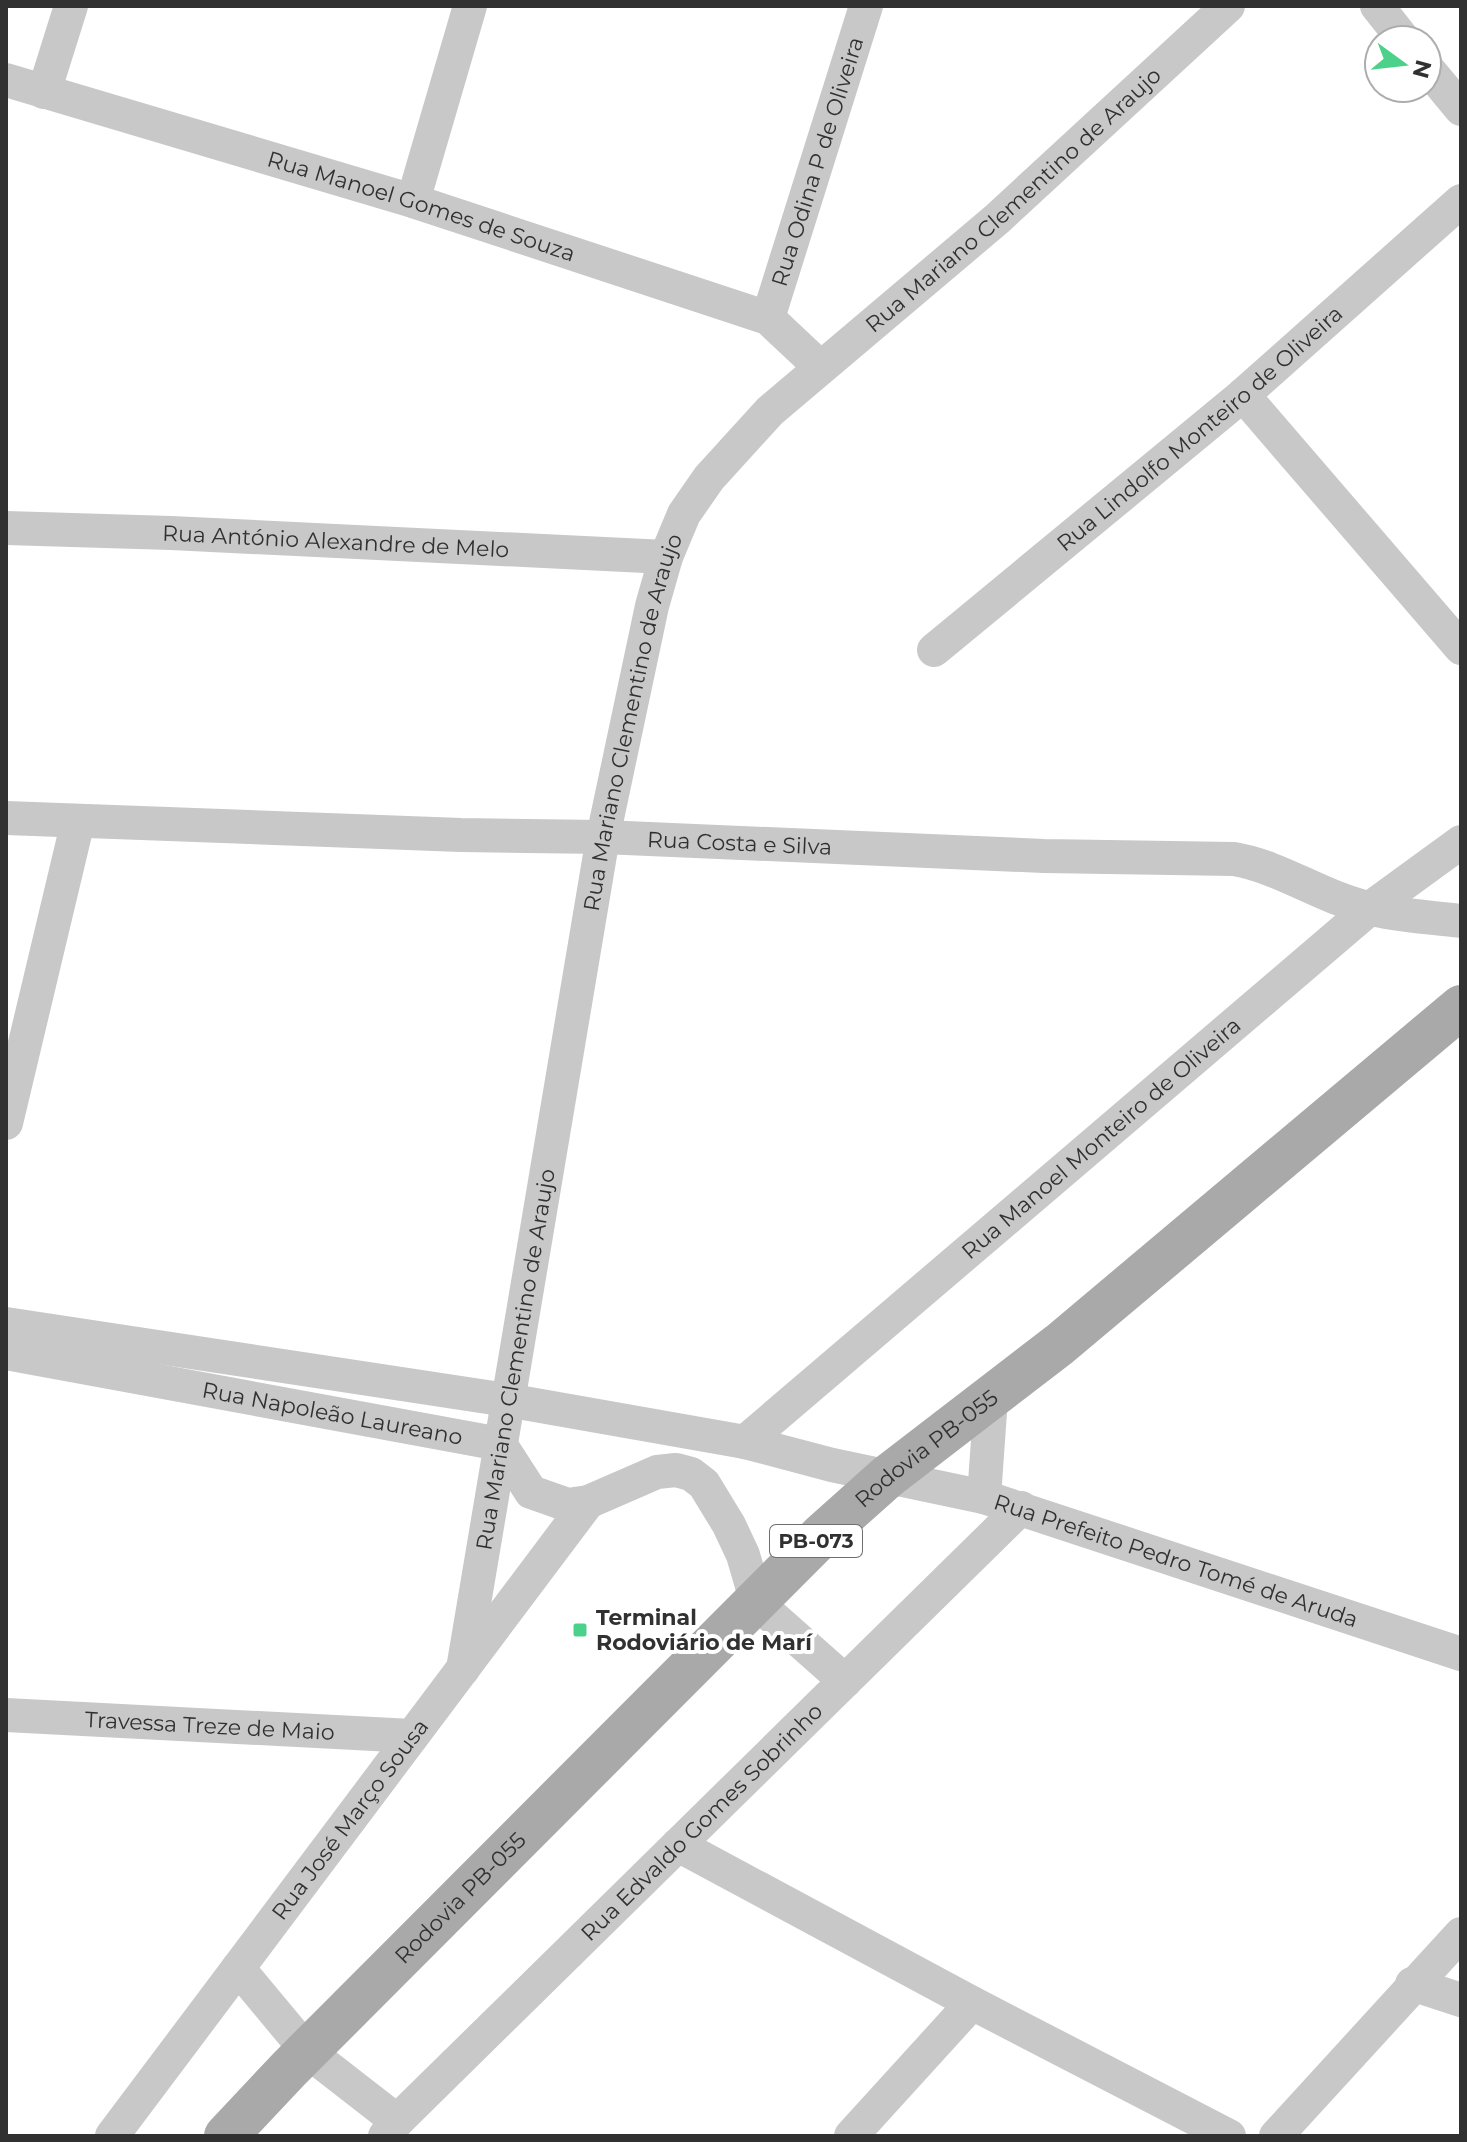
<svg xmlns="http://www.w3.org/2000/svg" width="1467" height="2142" font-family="Montserrat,sans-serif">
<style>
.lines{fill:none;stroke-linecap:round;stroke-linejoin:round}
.minor{stroke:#c8c8c8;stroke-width:34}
.primary{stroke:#a9a9a9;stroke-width:44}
.poi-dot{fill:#4bd18a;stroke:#fff;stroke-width:3}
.labels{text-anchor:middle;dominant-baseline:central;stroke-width:8;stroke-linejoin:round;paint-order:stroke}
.shield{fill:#fff;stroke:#6f6f6f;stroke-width:2}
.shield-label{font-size:20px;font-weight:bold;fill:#313131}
.street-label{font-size:22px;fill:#313131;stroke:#fff}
.poi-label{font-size:22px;font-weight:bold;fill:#313131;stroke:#fff;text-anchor:start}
</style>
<rect width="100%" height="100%" fill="#fff"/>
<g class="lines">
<g class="minor">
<polyline points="1377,6 1404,40"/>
<polyline points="1427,68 1461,109"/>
<path id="s1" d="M6,80L413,201L768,318L820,367"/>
<polyline points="44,92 71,6"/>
<polyline points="413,201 470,6"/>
<path id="s2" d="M768,318L866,6"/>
<polyline points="1243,395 1461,648"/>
<path id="s3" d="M6,528L171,533L666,557"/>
<path id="s4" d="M934,650L1243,395L1461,201"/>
<path id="s5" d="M6,818L461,835L603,837L1044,856L1234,859C1281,867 1321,897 1368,908C1398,916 1431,917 1461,921"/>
<polyline points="6,1123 78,821"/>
<path id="s6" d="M6,1324L507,1400L745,1442L832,1465L984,1497L1461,1654"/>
<path id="s7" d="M6,1353L500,1444L531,1492L568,1505L588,1502L657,1472L676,1470L691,1474L704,1484L729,1525L743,1555L757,1603L845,1681"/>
<path id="s8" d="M745,1442L1369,909L1461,842"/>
<polyline points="984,1497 991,1398"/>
<path id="s9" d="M463,1669L603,837L652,606L666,557L684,514L709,478L770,411L997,219L1228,6"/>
<path id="s10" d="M6,1715L412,1736"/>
<polyline points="678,1845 972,2003 1229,2136"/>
<polyline points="238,1968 307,2051 397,2121"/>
<polyline points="1412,1984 1461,2000"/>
<path id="s11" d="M112,2136L588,1502"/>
<path id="s12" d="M385,2136L397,2121L1021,1508"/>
<polyline points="851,2136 972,2003"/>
<polyline points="1276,2136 1461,1934"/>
</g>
<path class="primary" id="s13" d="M226,2136L289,2069L821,1536L887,1477L1060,1344L1461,1007"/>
</g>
<rect class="poi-dot" x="572" y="1622" width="16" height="16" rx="4"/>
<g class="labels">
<rect class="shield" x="770" y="1525" width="92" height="32" rx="6"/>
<g class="shield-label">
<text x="816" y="1541">PB-073</text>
</g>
<g class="street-label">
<text stroke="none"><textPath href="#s2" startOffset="164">Rua Odina P de Oliveira</textPath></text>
<text stroke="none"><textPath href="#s9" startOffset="1634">Rua Mariano Clementino de Araujo</textPath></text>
<text stroke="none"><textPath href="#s1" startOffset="434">Rua Manoel Gomes de Souza</textPath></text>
<text stroke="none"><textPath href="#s4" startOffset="346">Rua Lindolfo Monteiro de Oliveira</textPath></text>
<text stroke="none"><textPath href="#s3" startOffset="330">Rua António Alexandre de Melo</textPath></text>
<text stroke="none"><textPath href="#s9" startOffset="962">Rua Mariano Clementino de Araujo</textPath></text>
<text stroke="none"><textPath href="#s5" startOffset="734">Rua Costa e Silva</textPath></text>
<text stroke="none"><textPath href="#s8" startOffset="468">Rua Manoel Monteiro de Oliveira</textPath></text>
<text stroke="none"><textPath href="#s9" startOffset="314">Rua Mariano Clementino de Araujo</textPath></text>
<text stroke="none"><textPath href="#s7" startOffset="332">Rua Napoleão Laureano</textPath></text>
<text stroke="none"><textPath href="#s13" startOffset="982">Rodovia PB-055</textPath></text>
<text stroke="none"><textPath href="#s6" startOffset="1196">Rua Prefeito Pedro Tomé de Aruda</textPath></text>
<text stroke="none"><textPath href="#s10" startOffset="204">Travessa Treze de Maio</textPath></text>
<text stroke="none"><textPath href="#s11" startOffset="396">Rua José Março Sousa</textPath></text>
<text stroke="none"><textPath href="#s12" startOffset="446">Rua Edvaldo Gomes Sobrinho</textPath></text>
<text stroke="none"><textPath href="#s13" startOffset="334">Rodovia PB-055</textPath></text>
</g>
<g class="poi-label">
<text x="596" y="1617">Terminal<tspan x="596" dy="25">Rodoviário de Marí</tspan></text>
</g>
</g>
<rect width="1467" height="2142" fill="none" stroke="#313131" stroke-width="16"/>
<g transform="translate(1403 64) rotate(105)"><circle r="38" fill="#ffffff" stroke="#adadad" stroke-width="2"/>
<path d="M0-6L14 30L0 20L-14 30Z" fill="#4bd18a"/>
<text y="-12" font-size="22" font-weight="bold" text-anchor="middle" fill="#313131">N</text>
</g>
</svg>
